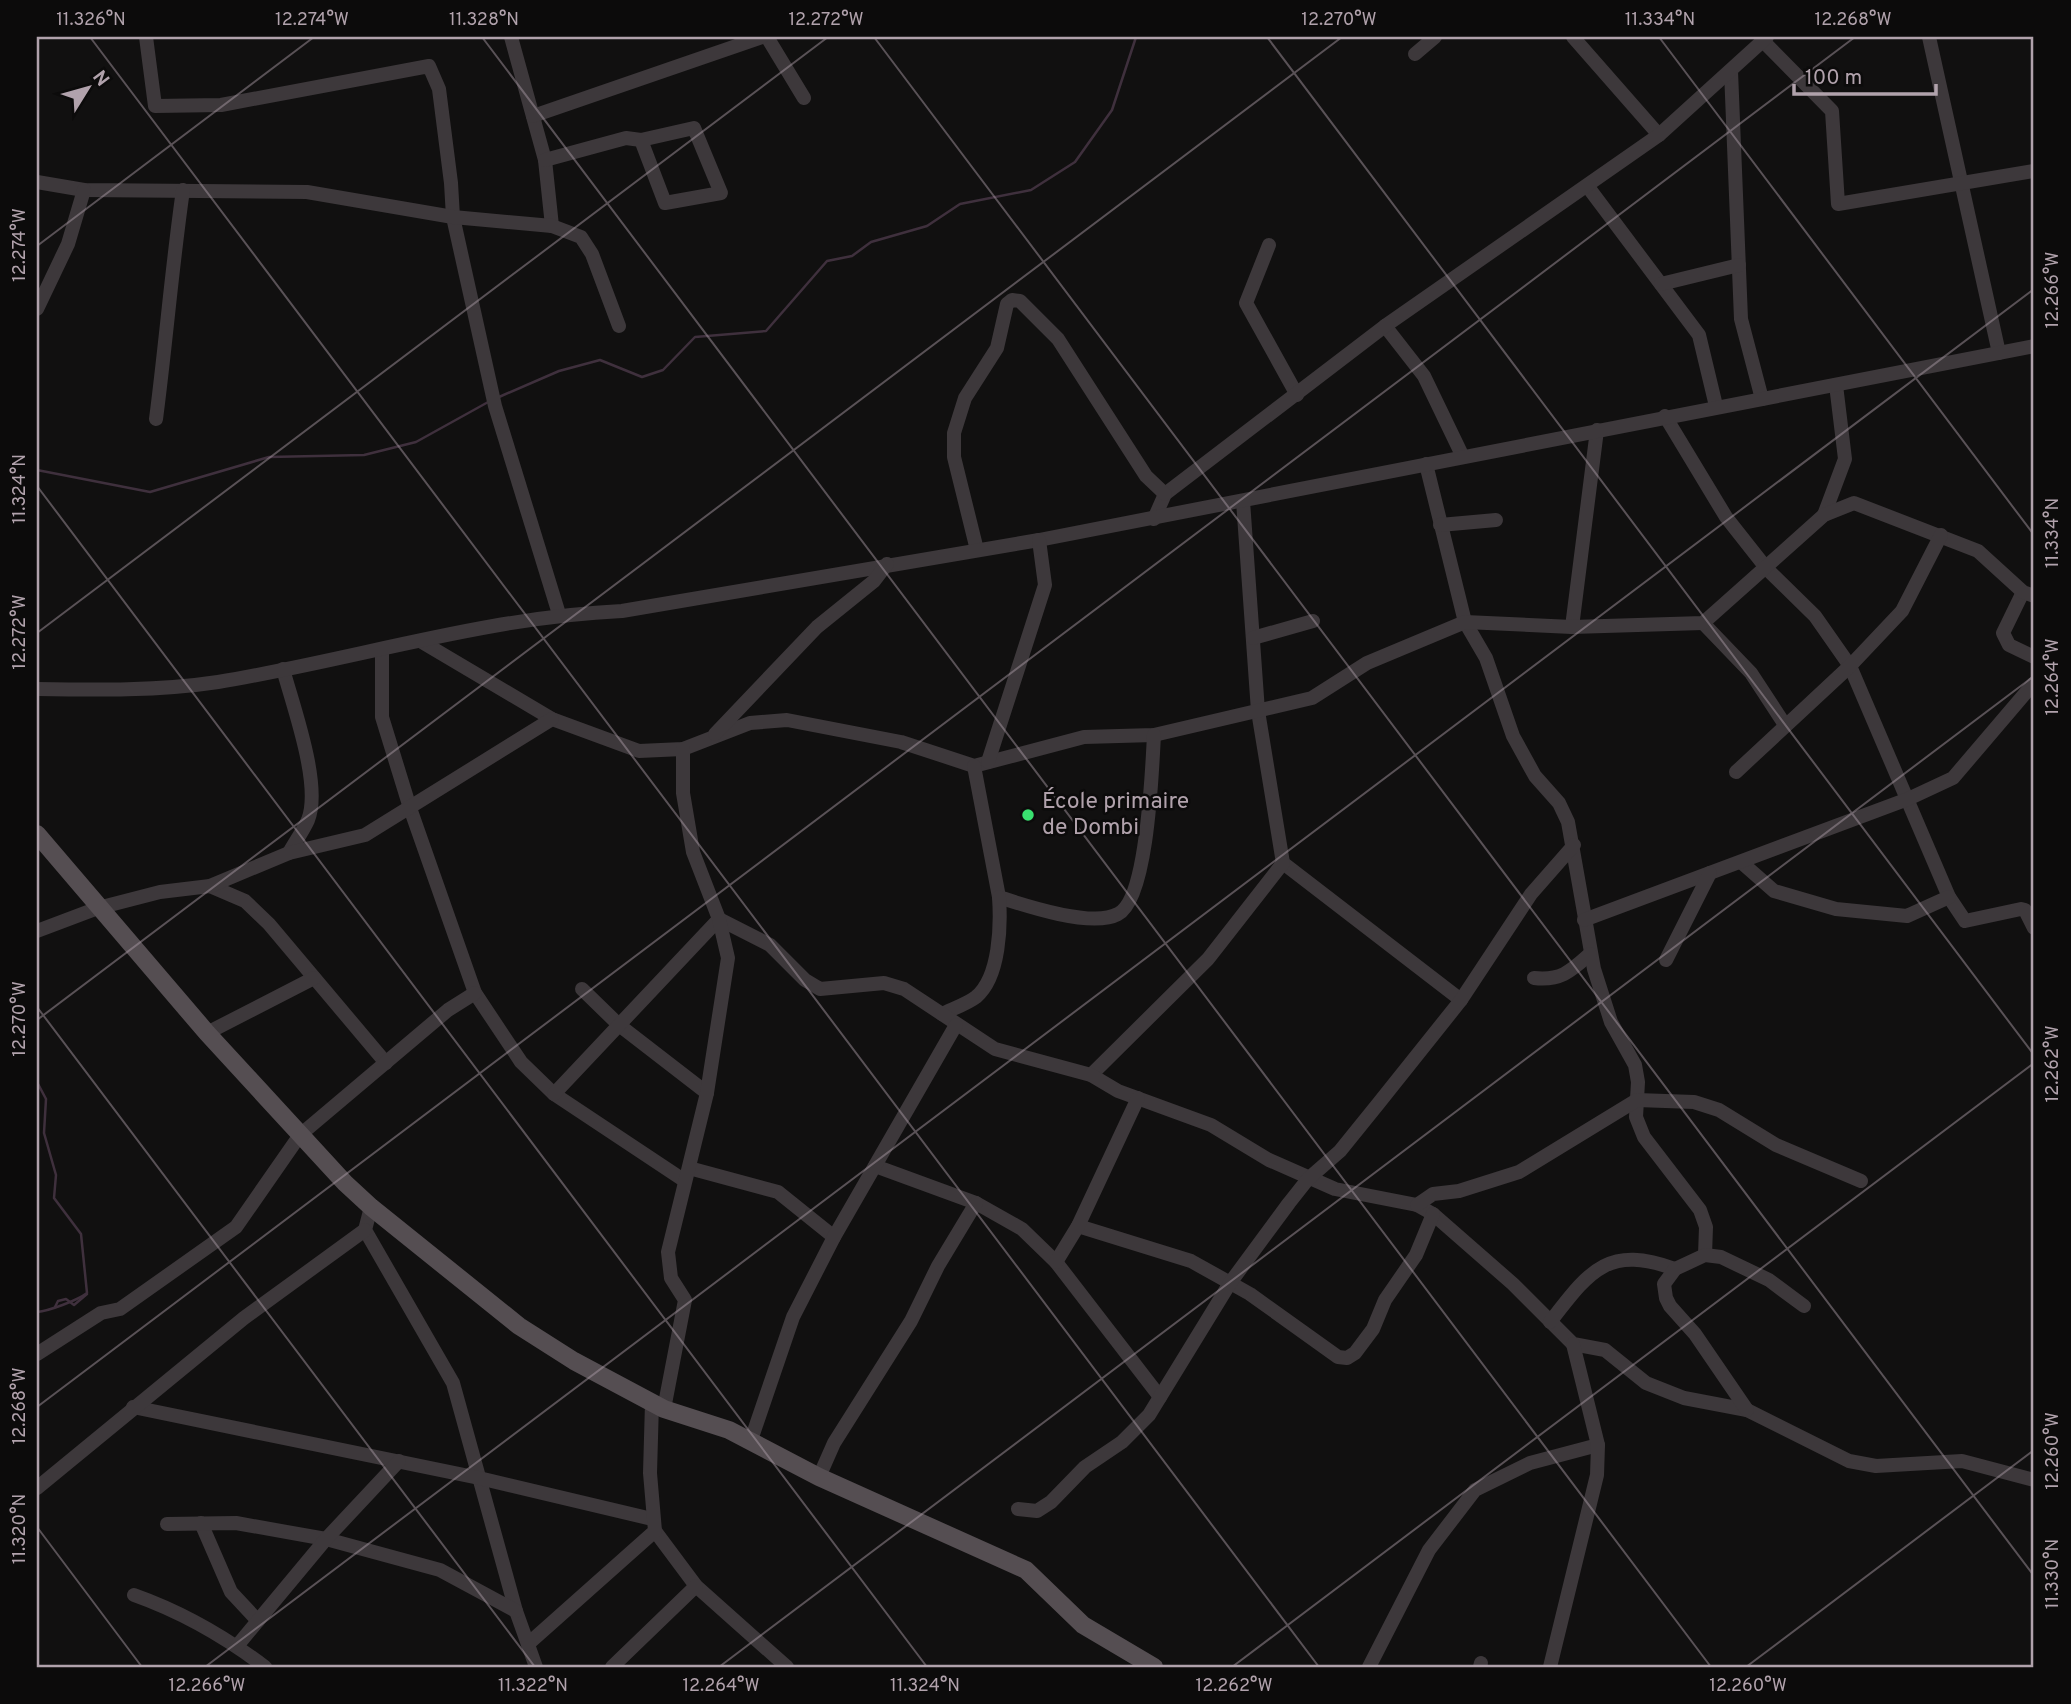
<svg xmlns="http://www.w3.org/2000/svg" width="2071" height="1704" font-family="Overpass,sans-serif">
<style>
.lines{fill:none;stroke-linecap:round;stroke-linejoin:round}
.stream{stroke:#3f303d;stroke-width:2.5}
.minor{stroke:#3d383b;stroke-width:14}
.major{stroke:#554e52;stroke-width:18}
.ticks{fill:none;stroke:#b1a2ac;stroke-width:2;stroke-opacity:0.45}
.poi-dot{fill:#39e06f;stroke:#0c0b0b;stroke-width:2.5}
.labels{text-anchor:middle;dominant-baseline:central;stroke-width:5;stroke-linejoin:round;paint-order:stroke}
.poi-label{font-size:23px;fill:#b1a2ac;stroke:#0c0b0b;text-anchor:start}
.neatline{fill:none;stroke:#b1a2ac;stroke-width:2.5}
.ticks-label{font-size:18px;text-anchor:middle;fill:#b1a2ac}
</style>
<rect width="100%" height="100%" fill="#111010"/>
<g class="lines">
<g class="stream">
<polyline points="499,397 559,371 600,360 642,377 663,370 695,337 766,331 827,261 852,256 871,242 927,226 960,204 1031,190 1075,162 1112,110 1136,37"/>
<polyline points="37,470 150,492 269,457 364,455 416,442 490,401"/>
<path d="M37,1082L46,1099L44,1133L56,1175L54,1198L81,1234L87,1293C78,1300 49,1311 37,1312"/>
<polyline points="55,1307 58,1301 66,1299 74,1305 87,1294"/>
</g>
<g class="minor">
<polyline points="146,37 155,106 221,105 429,66 439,89 451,183 453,217 495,406 559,614"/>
<polyline points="511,37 545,160 552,226"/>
<polyline points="767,37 804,98"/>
<polyline points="1573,37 1659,135"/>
<polyline points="1929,37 1999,353"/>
<polyline points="1763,41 1832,111 1838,204 2034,171"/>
<polyline points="1415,54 1435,37"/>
<polyline points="1731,71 1741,319 1762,399"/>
<polyline points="533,116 762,37"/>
<polyline points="545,160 626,138 641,140 665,203 721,193 694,128 641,140"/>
<polyline points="37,182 84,190 307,192 453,217 552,226 581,237 592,254 619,326"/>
<polyline points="1588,187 1699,335 1716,406"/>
<polyline points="1269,245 1246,303 1297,395"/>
<polyline points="1661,284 1739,265"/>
<polyline points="37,309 68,244 84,190"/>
<polyline points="1385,326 1424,376 1463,457"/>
<polyline points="1665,416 1726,517 1767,569 1815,616 1850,666 1949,897 1965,921 2021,909 2025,910 2034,928"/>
<path d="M156,419C166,342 172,266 183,190"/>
<polyline points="1426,464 1465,622 1486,658 1513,736 1535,776 1559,803 1568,822 1594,969 1611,1022 1635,1065 1638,1082 1636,1117 1644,1137 1700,1210 1706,1227 1705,1255"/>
<polyline points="1243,501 1258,711 1283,863 1461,1000"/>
<polyline points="1824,515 1845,459 1836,385"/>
<polyline points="1154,519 1165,494 1385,326 1659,135 1767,37"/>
<polyline points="1440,525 1496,520"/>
<polyline points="977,550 954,457 954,433 965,398 997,348 1007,304 1012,300 1020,301 1058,339 1146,476 1165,494"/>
<polyline points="2023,592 2003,633 2009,645 2034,657"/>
<polyline points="1703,623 1751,673 1785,725"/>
<polyline points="1572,627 1597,430"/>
<polyline points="1253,638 1313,621"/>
<polyline points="422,642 552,719 639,751 683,749 750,723 787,720 901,742 974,766 1084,737 1154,735 1312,698 1367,663 1465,622 1572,627 1703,623 1824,515 1854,503 1978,551 2023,592 2034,596"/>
<polyline points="382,650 382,717 410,808 475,993 521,1062 554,1094 685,1181"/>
<path d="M283,669C293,706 322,785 308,820C303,831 295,842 289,853"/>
<path d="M37,689C96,690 159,691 218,682C352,660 486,617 622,611L1039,540L2034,346"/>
<polyline points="715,734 817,627 874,581 887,564"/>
<polyline points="988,762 1045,585 1039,540"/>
<path d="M974,766L999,897C1026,906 1092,928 1118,914C1148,899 1152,768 1154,735"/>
<polyline points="1736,772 1850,666 1902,611 1941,535"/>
<polyline points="1741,862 1774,891 1836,909 1907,916 1949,897"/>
<polyline points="210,886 245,901 269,924 386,1063"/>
<polyline points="1584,920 1908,799 1953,778 2034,683"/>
<polyline points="37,931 98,908 160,892 210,886 289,853 365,835 552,719"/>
<polyline points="1666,960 1710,873"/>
<path d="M1534,978C1561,981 1571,971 1590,954"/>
<polyline points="582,989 619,1025 707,1093"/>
<path d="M942,1014C952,1009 967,1004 976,997C1000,977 1001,925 999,897"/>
<polyline points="207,1033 314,978"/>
<polyline points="1091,1075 1208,959 1283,863"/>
<polyline points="554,1094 719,919 770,945 805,980 820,989 884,983 904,989 995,1049 1091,1075 1118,1091 1211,1125 1269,1160 1335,1189 1417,1205 1433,1214 1513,1284 1573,1344 1605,1350 1646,1383 1684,1398 1747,1410 1849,1461 1876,1466 1962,1461 2034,1480"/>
<polyline points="875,1166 976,1203 1022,1229 1056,1262 1160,1397"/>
<polyline points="689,1168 778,1192 834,1237"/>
<polyline points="1417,1205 1433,1194 1459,1191 1519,1172 1637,1100 1694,1102 1719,1110 1776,1145 1861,1181"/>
<polyline points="371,1207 365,1230 453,1383 516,1611 536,1667"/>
<polyline points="1078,1226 1191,1261 1250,1294 1338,1357 1347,1358 1355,1353 1373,1329 1385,1300 1416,1255 1433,1214"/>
<polyline points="1056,1262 1078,1226 1138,1098"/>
<path d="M1550,1322C1589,1272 1607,1244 1675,1269"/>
<polyline points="37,1354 101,1313 120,1309 236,1227 300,1135 448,1010 475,993"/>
<polyline points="133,1407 479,1478 652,1519"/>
<polyline points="664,1409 685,1300 671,1278 668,1252 707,1093 728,958 719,919 693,852 683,793 683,749"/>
<polyline points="1747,1410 1695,1334 1670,1306 1666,1298 1664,1284 1675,1269 1705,1255 1721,1257 1769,1280 1804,1306"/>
<polyline points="751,1440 793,1317 834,1237 956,1025"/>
<polyline points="819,1477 834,1443 911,1321 938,1266 976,1203"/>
<polyline points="37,1488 244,1318 365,1230"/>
<polyline points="1018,1509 1037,1511 1051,1502 1085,1467 1122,1442 1149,1415 1230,1283 1289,1203 1308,1179 1340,1151 1378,1104 1461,1000 1531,894 1574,845"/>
<polyline points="201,1523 231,1592 258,1621"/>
<polyline points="167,1524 236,1523 326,1539 440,1570 516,1611"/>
<polyline points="655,1531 696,1586 787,1667"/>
<path d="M134,1595C182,1612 224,1636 265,1667"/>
<polyline points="528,1644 655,1531 650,1473 652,1403"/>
<polyline points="237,1646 326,1539 399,1461"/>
<polyline points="612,1667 696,1586"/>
<polyline points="1369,1667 1429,1550 1475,1490 1530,1463 1598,1445"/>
<polyline points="1480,1667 1481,1663"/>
<polyline points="1550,1667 1597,1475 1598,1445 1573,1344"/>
</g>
<polyline class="major" points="37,834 207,1033 345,1183 371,1207 519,1326 574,1361 664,1409 729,1430 819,1477 1026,1570 1083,1625 1154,1667"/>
</g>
<path class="ticks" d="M90,37L1319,1667M482,37L1711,1667M874,37L2034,1576M1267,37L2034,1055M1659,37L2034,535M37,246L314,37M37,486L927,1667M37,633L828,37M37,1007L535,1667M37,1020L1342,37M37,1407L1855,37M37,1527L142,1667M205,1667L2034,289M719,1667L2034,676M1232,1667L2034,1063M1746,1667L2034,1450"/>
<circle class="poi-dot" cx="1028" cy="815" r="7"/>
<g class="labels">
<g class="poi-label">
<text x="1042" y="802">École primaire<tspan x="1042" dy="26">de Dombi</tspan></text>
</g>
</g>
<rect width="2071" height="1704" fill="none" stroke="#0c0b0b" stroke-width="77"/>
<g transform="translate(88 88) rotate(53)" stroke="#0c0b0b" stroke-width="5" paint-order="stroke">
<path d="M0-5L12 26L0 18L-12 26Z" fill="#b1a2ac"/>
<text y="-10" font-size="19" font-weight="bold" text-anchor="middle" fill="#b1a2ac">N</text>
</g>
<path d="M1794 84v10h142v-10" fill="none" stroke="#b1a2ac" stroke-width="3.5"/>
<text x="1805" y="84" font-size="21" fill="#b1a2ac" stroke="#0c0b0b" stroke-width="5" paint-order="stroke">100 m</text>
<rect x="38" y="38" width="1994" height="1628" class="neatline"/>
<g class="ticks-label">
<text x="91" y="25">11.326°N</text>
<text x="312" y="25">12.274°W</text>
<text x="484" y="25">11.328°N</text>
<text x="826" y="25">12.272°W</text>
<text x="1339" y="25">12.270°W</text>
<text x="1660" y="25">11.334°N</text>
<text x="1853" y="25">12.268°W</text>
<text transform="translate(19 245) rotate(-90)" y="6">12.274°W</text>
<text transform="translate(2052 290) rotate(-90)" y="6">12.266°W</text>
<text transform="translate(19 489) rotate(-90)" y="6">11.324°N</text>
<text transform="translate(2052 533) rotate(-90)" y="6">11.334°N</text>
<text transform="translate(19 632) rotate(-90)" y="6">12.272°W</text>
<text transform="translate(2052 677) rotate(-90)" y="6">12.264°W</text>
<text transform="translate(19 1019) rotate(-90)" y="6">12.270°W</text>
<text transform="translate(2052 1064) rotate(-90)" y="6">12.262°W</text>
<text transform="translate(19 1406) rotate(-90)" y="6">12.268°W</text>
<text transform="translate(2052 1451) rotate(-90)" y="6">12.260°W</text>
<text transform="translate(19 1529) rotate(-90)" y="6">11.320°N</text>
<text transform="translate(2052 1574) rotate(-90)" y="6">11.330°N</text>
<text x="207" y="1691">12.266°W</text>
<text x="533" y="1691">11.322°N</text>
<text x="721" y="1691">12.264°W</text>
<text x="925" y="1691">11.324°N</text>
<text x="1234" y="1691">12.262°W</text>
<text x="1748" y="1691">12.260°W</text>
</g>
</svg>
